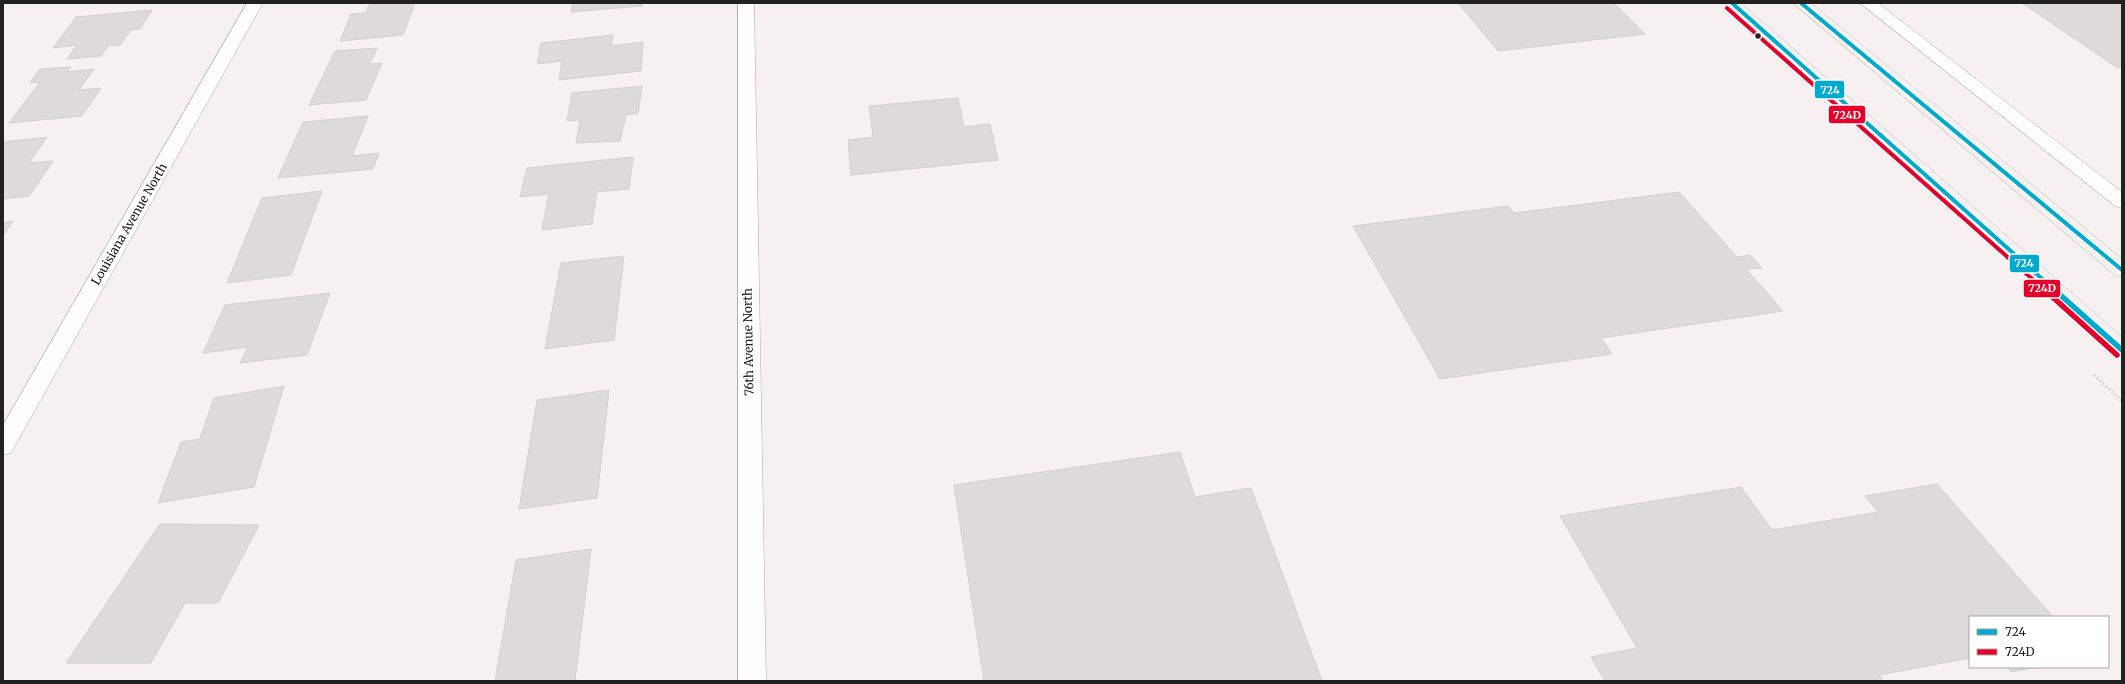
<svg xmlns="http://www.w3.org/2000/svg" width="2125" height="684" font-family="Merriweather,serif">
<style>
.building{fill:#dedad9;stroke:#d3cfce}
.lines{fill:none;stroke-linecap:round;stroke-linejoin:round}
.minor-casing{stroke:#aca8a8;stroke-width:1}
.major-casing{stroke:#c2b9b7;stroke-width:1}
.path{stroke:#d2d2d1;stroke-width:3;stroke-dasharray:2 2;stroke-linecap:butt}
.minor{fill:#fefdfd;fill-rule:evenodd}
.major{fill:#f5f1f0;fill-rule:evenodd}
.bus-1-far1-casing{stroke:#fff;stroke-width:6}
.bus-1-casing{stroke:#fff;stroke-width:8}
.bus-2-far1-casing{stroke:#fff;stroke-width:6}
.bus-2-casing{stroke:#fff;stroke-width:8}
.bus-1-far1{stroke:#00a9ce;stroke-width:4}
.bus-1{stroke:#00a9ce;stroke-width:5.5}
.bus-2-far1{stroke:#e4002b;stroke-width:4}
.bus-2{stroke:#e4002b;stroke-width:5.5}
.bus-dot{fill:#232120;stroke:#fff;stroke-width:1.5}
.labels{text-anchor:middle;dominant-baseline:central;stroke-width:3.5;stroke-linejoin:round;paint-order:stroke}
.street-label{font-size:12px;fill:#232120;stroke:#fff}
.line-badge{stroke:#fff;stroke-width:1.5}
.badge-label{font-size:11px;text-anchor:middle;font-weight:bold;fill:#fff}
</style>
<rect width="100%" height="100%" fill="#f6f1f0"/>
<g class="building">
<polygon points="370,3 415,3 403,35 340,41 351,14 366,13"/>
<polygon points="573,3 642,3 642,6 571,12"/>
<polygon points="1467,3 1614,3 1645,34 1498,51 1459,4"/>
<polygon points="2022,3 2122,3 2122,67 2118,68"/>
<polygon points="152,10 140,29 131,30 120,45 108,46 101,56 67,59 77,45 53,48 76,17"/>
<polygon points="613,35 611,46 643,42 641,71 559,80 562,61 537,64 541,43"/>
<polygon points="377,48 370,64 382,63 366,100 309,105 335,51"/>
<polygon points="71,67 67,72 94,69 79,90 101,88 82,116 9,123 40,82 30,83 40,69"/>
<polygon points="642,86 638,113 626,115 620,141 576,143 580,120 567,121 572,93"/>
<polygon points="958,98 964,127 990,124 998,160 851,175 848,140 873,137 869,106"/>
<polygon points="368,116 352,156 379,153 373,169 278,178 303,122"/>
<polygon points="47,137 29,163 53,161 29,196 3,199 3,142"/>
<polygon points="633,157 629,189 597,192 592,224 542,230 549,194 520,197 527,168"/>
<polygon points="322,191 291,275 227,283 262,198"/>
<polygon points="1679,192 1737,257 1750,255 1762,268 1746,269 1783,311 1601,338 1612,354 1440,379 1353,226 1508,206 1514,213"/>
<polygon points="13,221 3,236 3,223"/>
<polygon points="624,256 614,340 545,349 561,263"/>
<polygon points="330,293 307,355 240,363 248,347 203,353 225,305"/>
<polygon points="284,386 254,487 158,503 181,442 200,439 214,398"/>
<polygon points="609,390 597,498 519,509 537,400"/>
<polygon points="1180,452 1195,497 1251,488 1322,681 984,681 954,485"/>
<polygon points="1937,484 2053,617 1970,617 1970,658 1879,675 1883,681 1605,681 1591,657 1637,648 1560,516 1741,487 1772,530 1878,512 1865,496"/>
<polygon points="160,524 259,525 218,603 185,603 151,663 66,663"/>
<polygon points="591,549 575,681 495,681 516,560"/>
<polygon points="2007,667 2039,667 2011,672"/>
</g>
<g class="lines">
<g class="minor-casing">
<g id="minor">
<polygon points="247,3 263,3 11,453 3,455 3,425"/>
<polygon points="738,3 754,3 766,681 738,681"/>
<polygon points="1860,3 1878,3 2122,192 2122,208 2115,206"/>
</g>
</g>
<g class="major-casing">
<g id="major">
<polygon points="1724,3 1741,3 2122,337 2122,358 2114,356"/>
<polygon points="1793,3 1811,3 2122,259 2122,277 2115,275"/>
</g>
</g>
<polyline class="path" points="2094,375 2122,401"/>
<use href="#minor" class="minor"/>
<use href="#major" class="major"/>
<g class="bus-1-far1-casing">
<g id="bus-1-far1">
<polyline points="1732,3 2058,293"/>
<polyline points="1801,3 2122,270"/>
</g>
</g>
<g class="bus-1-casing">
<polyline id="bus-1" points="2057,292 2122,350"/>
</g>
<g class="bus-2-far1-casing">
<polyline id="bus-2-far1" points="1727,8 2048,293"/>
</g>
<g class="bus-2-casing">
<polyline id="bus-2" points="2047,292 2117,355"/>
</g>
<use href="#bus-1-far1" class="bus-1-far1"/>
<use href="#bus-1" class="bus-1"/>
<use href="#bus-2-far1" class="bus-2-far1"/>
<use href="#bus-2" class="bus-2"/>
</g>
<circle class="bus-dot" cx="1758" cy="36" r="3.5"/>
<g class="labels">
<g class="street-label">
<text transform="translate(129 224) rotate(-60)">Louisiana Avenue North</text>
<text transform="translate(748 342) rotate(-91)">76th Avenue North</text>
</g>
</g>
<g class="line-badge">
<rect x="1814" y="80" width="31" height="19" rx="4" fill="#00a9ce"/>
<rect x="1828" y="105" width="38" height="19" rx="4" fill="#e4002b"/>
<rect x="2009" y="254" width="31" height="19" rx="4" fill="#00a9ce"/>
<rect x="2023" y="279" width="38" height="19" rx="4" fill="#e4002b"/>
</g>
<g class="badge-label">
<text x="1830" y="94">724</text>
<text x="1847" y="119">724D</text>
<text x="2024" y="267">724</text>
<text x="2042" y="292">724D</text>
</g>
<rect width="2125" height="684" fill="none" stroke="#232120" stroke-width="8"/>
<rect x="1969" y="616" width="140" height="52" fill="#ffffff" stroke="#a7a6a6"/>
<rect x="1977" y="629" width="20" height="6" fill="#00a9ce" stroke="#a7a6a6"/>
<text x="2005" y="636" font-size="12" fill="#232120">724</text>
<rect x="1977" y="649" width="20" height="6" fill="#e4002b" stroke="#a7a6a6"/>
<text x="2005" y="656" font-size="12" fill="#232120">724D</text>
</svg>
